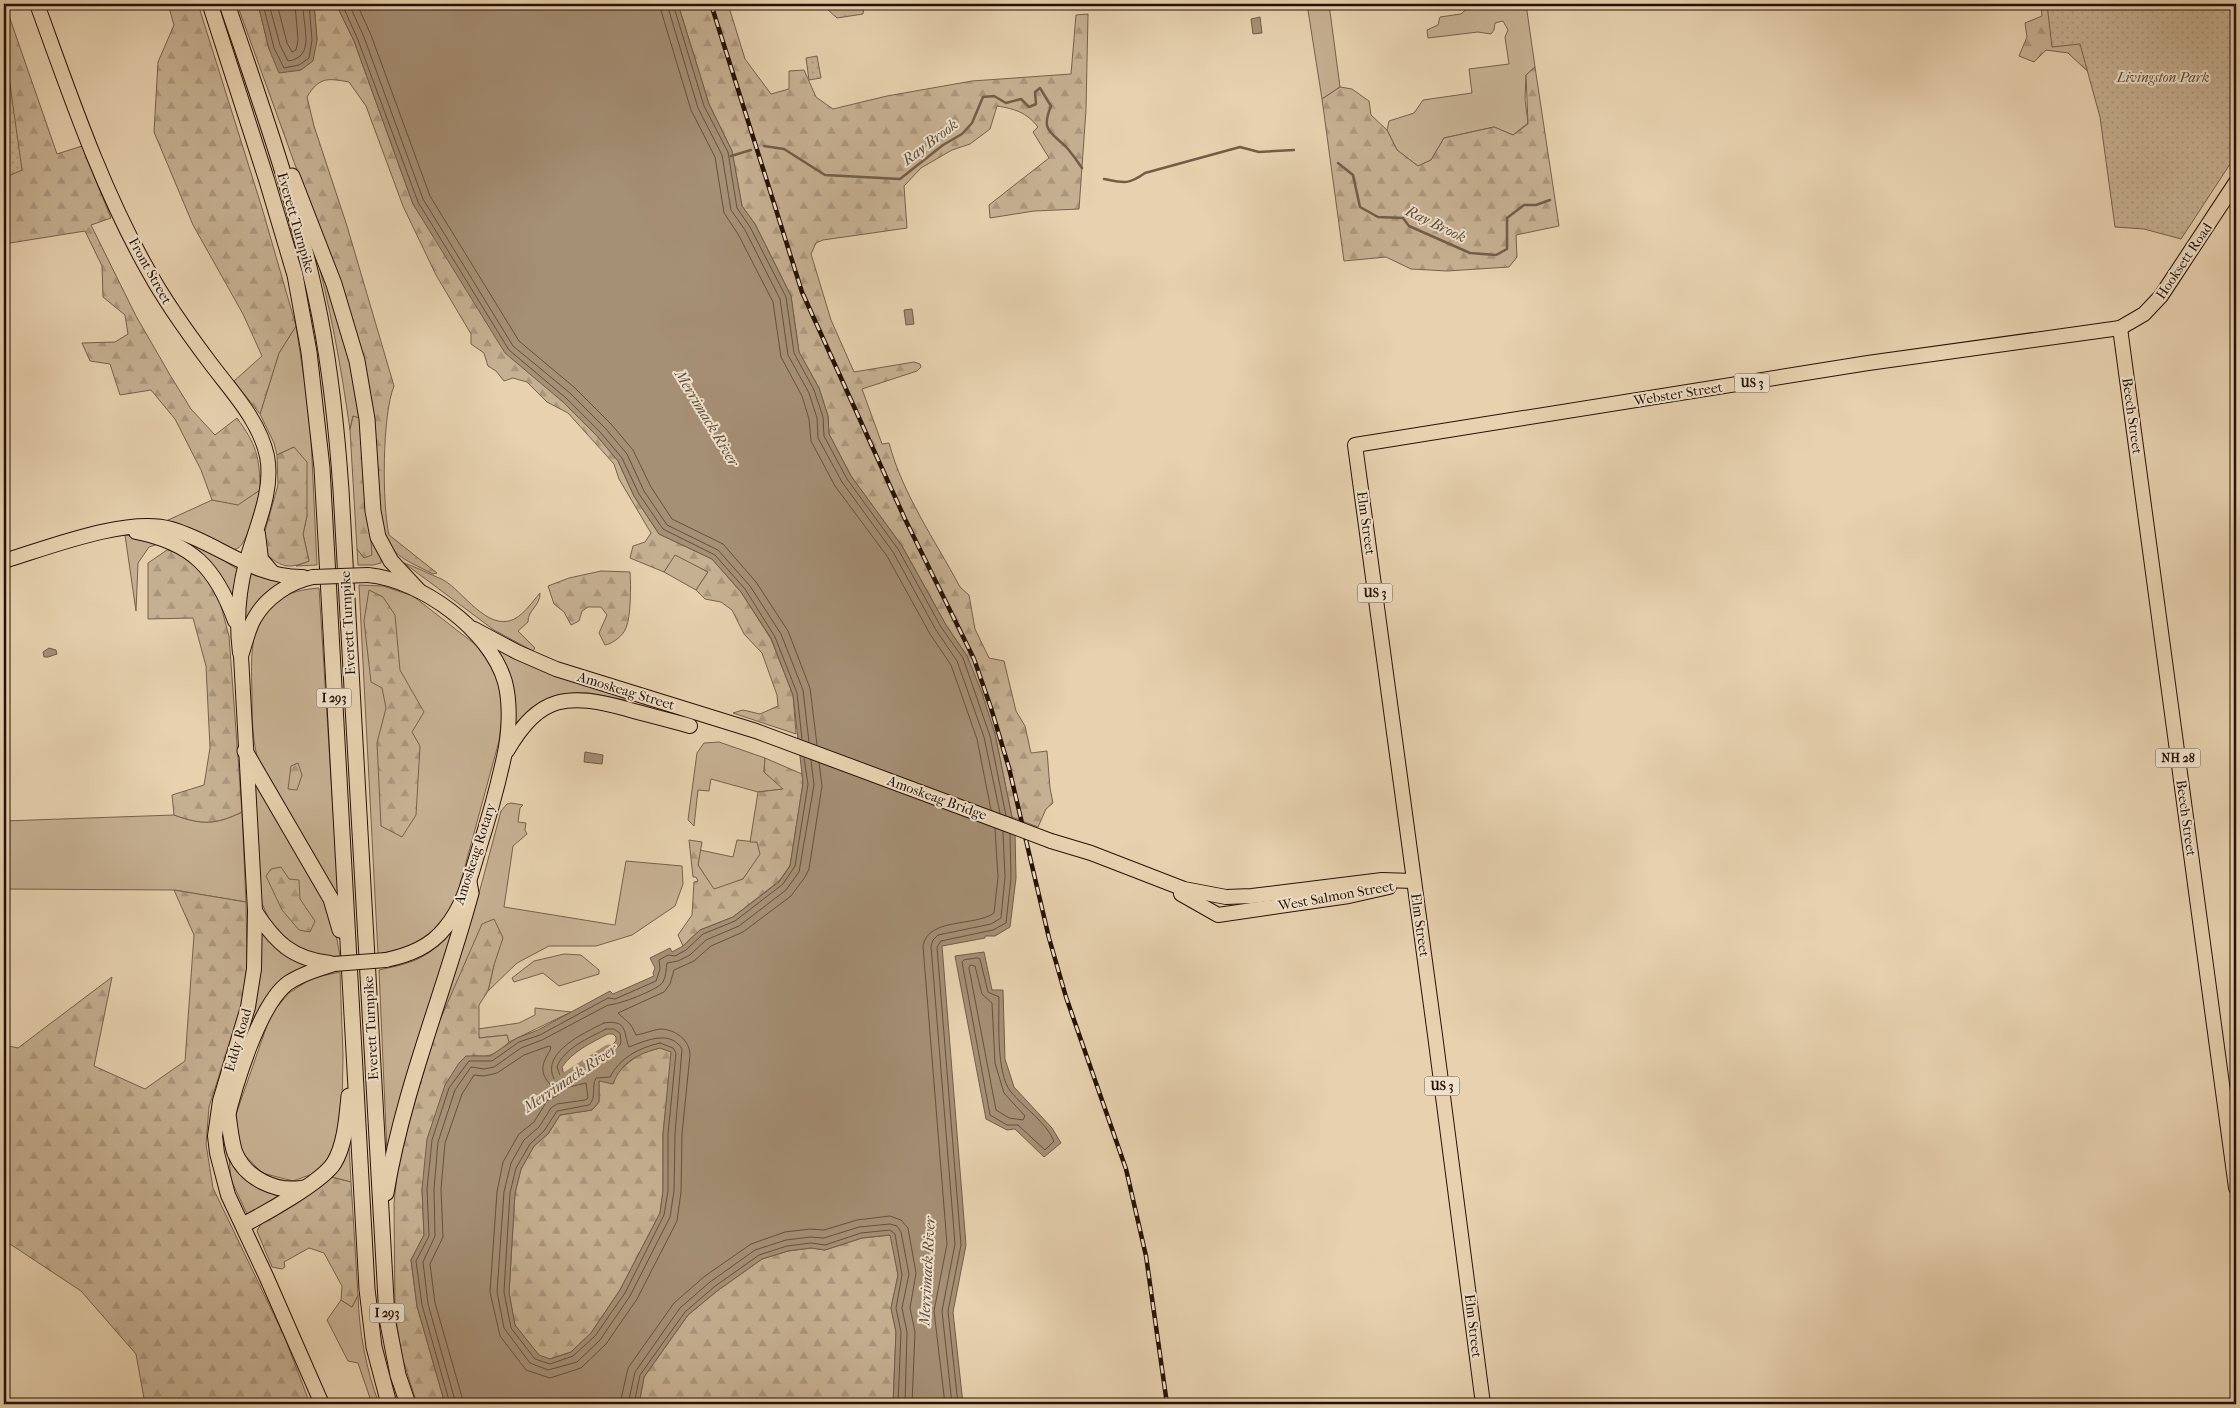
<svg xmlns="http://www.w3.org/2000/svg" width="2240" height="1408" font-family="'IM FELL French Canon',serif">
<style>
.grass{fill:#c6b092;stroke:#76604b}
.forest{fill:url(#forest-firs);stroke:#76604b}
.park{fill:url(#park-dots);stroke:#76604b}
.water{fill:#a58f75;stroke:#725c48;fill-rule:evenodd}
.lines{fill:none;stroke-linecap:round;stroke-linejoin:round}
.shore{stroke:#66503c;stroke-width:1}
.stream{stroke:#725c48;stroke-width:2.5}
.river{stroke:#a58f75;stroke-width:15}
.major-casing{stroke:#261004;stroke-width:16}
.highway-casing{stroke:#261004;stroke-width:17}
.major{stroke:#e7d1af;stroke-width:14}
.highway{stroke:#e7d1af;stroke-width:15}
.rail-casing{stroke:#261004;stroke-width:4.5}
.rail{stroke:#efe1cb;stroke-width:2.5;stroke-dasharray:8;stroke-linecap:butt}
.major-bridge-casing{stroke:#261004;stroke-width:16;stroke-linecap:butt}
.major-bridge{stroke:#e7d1af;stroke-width:14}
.labels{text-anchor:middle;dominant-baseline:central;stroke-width:4;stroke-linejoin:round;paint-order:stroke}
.shield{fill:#efe1cb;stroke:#624f40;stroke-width:1}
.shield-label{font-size:12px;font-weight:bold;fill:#261004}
.park-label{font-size:14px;font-style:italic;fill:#5e4836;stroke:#efe1cb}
.street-label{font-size:14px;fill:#261004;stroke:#efe1cb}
.water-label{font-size:15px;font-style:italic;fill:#5f4937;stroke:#efe1cb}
</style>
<defs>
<pattern id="forest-firs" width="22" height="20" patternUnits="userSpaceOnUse" patternTransform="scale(1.25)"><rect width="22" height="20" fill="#c6b092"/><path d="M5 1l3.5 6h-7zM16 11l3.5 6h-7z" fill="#aa967c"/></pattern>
<pattern id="park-dots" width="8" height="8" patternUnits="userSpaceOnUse" patternTransform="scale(1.25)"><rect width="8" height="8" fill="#c6b092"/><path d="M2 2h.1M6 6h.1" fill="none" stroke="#aa967c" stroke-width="1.8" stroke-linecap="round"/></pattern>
</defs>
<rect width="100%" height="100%" fill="#e7d1af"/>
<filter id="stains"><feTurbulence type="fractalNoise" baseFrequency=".004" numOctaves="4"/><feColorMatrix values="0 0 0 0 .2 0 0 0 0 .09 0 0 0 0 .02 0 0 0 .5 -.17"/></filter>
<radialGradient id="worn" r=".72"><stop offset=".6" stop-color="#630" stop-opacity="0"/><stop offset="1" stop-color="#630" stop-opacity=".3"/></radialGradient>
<g class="grass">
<polygon points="1307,4 1329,4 1340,87 1322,99"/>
<polygon points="1472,4 1526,4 1535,67 1526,75 1525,99 1528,123 1513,135 1494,127 1444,138 1431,160 1418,166 1397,150 1387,130 1389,121 1414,113 1423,100 1472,93 1469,69 1509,64 1505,37 1508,30 1503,21 1495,23 1494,30 1491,34 1478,32 1428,38 1427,30 1438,25 1440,17 1461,14"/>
<path d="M313,243L350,352L362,419L353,416L350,430C341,366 330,305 313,243Z"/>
<polygon points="296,326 310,417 317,565 296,566 309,561 303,534 307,516 294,447 277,455 274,443 260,414 279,353"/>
<path d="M260,490C257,503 250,533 242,544C239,549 234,550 228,551L166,521L212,500L238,504Z"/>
<polygon points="370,531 381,558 381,563 373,565 358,565 357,549 364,558"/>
<polygon points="173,533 208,550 240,571 234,607"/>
<polygon points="125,535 145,537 164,542 149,547 138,563 136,611"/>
<polygon points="675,554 708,572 696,590 664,572"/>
<path d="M404,563C416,567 427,573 439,578C459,585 482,627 509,621C522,618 532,602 540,593C540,607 528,609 528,622L518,631L535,648L533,651L494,630Z"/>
<polygon points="248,573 291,581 242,641"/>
<polygon points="359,585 383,586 413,596 485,652 499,683 503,710 499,741 455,903 436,929 408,948 378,954"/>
<path d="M319,588L339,905L259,764C252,740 252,717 252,692C250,636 251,593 319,588Z"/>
<path d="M494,646L631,699V701C617,699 603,695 588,693C558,690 533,706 512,727Z"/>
<polygon points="719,742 765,758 764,772 784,789 758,792 711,779 709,791 698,790 694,826 688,820 697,753 704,743"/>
<polygon points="253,775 333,918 340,956 322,957 296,947 272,926 260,899"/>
<polygon points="511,803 523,805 520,808 518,822 526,823 525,830 527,834 513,846 504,907 615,925 626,861 682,866 683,884 675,906 632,935 596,946 549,946 517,963 488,991 494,965 437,1027 478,897 501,811 507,804"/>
<path d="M242,812L246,902L174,890L4,889V821L174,815C202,825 215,825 242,812Z"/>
<polygon points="737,840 757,842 761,854 743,879 714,890 698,865 700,850 733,857"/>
<path d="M459,922L387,1153L379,970C422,961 431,956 459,922Z"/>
<polygon points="259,925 318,966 275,987 260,1006 238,1068"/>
<polygon points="564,954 581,955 599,970 599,974 559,986 543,973 514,982 512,978 534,961"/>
<polygon points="340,972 343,1056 342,1108 337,1148 321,1171 293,1181 262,1173 240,1150 234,1120 271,1014 289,993 312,978"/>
<polygon points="535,1008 571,1012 509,1042 507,1035 479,1038 478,1029 519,1023 535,1015"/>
<polygon points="349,1146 351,1182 331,1177 341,1166"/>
<polygon points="228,1147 239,1166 289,1192 248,1216 231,1180"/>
<path d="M358,1295C359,1332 366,1369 379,1404H372L358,1363L348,1361L327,1320L341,1300L352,1307Z"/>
</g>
<g class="forest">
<polygon points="168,4 198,4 262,208 296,326 279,353 260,414 234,381 262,356 243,314 193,225 154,132 158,62 174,25"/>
<path d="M237,4H258L269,49L317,40L314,4H336L354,41L413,204L563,402L597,436L618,461L634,496L659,534L712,559L741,592L771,639L793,695L796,734L733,713L743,710L760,714L778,706L777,695L762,653L744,634L732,610L721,602L705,599L696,590L708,572L675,555L664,572L630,558L633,546L645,542L651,533L619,479L614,464L568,413L547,402L527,382L513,378L504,381L496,371L488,366L484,353L471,344V334L436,275L403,206L366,106L349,82C327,78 319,77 307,97L314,126L347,226L394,386C382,415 382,504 389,535L437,573L433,574C402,558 389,556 379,520L373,426L307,198Z"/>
<path d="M678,4H728L745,59L771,94L789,89V71L804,70L816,97L833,109L887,96L972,81L1071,74L1076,15L1088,14L1086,110L1079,209L1034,211L990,218L989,205L1049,158L1033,132L1038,127C1026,112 1015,109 997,106L990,129L970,144L952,150L921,168L904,186L907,228L823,240L816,243L811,254L831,320L854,372L914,362L920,364L921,367L917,371L862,389L882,444L889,443C903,495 935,540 960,587L969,595L975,629L989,658L1004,661L1016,711L1025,726L1031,753L1047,751L1050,788L1053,803L1046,809L1038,827L1012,817L995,734L967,656L946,625L902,546L851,476L829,434L828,416L819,388L799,352L791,296L755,224L742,206L732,151L709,104Z"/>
<polygon points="825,4 864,4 863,14 837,18 826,8"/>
<polygon points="2041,4 2091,4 2098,81 2068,53 2046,50 2034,62 2019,56 2027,37 2025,23 2042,16"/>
<path d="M4,7L8,13L57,154L82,146L111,218L91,225L136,316L170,375L191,409L215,435L237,418C256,444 260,457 260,490L238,505L212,500L201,470L175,419L151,390L120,395L110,364L90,361L82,343L115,342L128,334L125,315L103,297L102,266L85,231L10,243L4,246Z"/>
<polygon points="1535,67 1559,226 1516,235 1517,257 1509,267 1447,271 1411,269 1386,257 1344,261 1322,99 1340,87 1352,89 1369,101 1371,115 1387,130 1397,150 1418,166 1431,160 1444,138 1494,127 1513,135 1528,124 1526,75"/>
<polygon points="353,416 362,419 372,555 364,558 357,549 350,430"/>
<path d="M294,447L307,462V516L303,534L309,561C288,569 283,568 266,554L265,531L278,485L277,455Z"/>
<path d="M167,550L187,555L203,570L218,595L229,636L242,812C215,825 202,825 174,815L172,795L204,785L210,748L206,666L193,618L148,619V563Z"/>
<path d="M601,571L630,572C631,585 631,617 626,628C623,636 612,644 605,645L599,633L607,615L601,607H588L582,611L579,621L571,625L564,612L554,604L548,586L569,578Z"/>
<polygon points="369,590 383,597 395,615 400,670 424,712 412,732 420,746 416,815 402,837 381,826 377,743 386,708 382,688 371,682 364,621"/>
<polygon points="765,758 802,774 803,783 790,866 779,881 733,917 700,930 683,946 678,935 692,915 694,882 698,881 696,877 693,877 689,840 702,842 698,865 714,889 743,879 760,854 757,842 750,842 758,792 783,789 764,772"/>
<polygon points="298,763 302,775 297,790 288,789 291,766"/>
<polygon points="281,867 289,879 299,880 300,899 315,921 310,932 299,930 282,910 266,876 271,869"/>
<polygon points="174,890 246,902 247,964 243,1001 209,1107 206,1144 213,1188 285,1338 310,1404 145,1404 136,1354 81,1291 4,1240 4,1045 18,1048 112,977 94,1066 145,1089 185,1061 194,935"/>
<path d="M494,919L503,938L494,965L488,991L479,1005V1038L507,1035L509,1042C498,1053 488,1059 473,1055L422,1189L424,1235L411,1260L417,1306L445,1404H417L402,1357L395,1313L394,1203L399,1155L437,1027L482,924Z"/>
<polygon points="660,1048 672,1052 663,1134 663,1191 660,1213 620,1290 591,1333 571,1352 550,1359 539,1356 515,1325 509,1293 515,1193 521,1169 534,1146 548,1134 560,1115 592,1110 599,1102 599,1081 618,1071 641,1053"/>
<polygon points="331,1177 351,1182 358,1295 352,1307 341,1300 342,1286 324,1253 309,1248 284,1262 285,1267 282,1269 272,1267 257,1231 263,1220"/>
<polygon points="891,1235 898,1275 891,1308 896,1332 893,1404 639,1404 644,1377 688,1315 717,1291 762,1259 788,1251 811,1248 825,1250 862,1238"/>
</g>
<g class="park">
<polygon points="2047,4 2236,4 2236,155 2181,239 2144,229 2115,227 2100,117 2080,44 2052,47"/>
<polygon points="4,53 7,63 22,170 4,178"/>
<polygon points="817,56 821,78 809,80 806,58"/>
</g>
<g class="water">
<polygon points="258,4 314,4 317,40 313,61 301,70 279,73 269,49"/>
<path d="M336,4H678L709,104L732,151L742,206L755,224L791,296L799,352L819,388L828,416L829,434L851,476L902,546L946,625L967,656L981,690L995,734L1015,832L1016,878L1010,927L995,936H985V938L942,946L966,1245L953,1312L963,1404H893L896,1332L891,1308L898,1275L890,1235L862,1238L825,1250L811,1248L788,1251L762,1259L717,1291L688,1315L644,1377L639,1404H445L417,1306L411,1260L424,1235L422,1189L427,1139L445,1085L459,1063L466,1056H490L517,1038L538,1030L610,991L613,994L654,976L653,973L655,968L650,958L670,948L672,952L683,946L700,930L733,917L779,882L790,866L803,783L793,695L771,638L741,592L712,559L659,534L634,496L618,461L597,436L563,402L505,353L413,204L354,41ZM608,1034H613L616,1037V1041C612,1046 606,1050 601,1054C590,1064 580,1078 564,1075L562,1067C573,1051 591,1043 608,1034ZM660,1048L671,1052L663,1134V1191L660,1213L620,1290L591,1333L571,1352L550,1359L539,1355L515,1325L509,1293L515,1193L521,1169L534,1146L548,1134L560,1115L592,1110L599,1102V1081L613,1084C622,1061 638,1054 660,1048Z"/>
<polygon points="1260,17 1262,33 1253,34 1251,19"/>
<polygon points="912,309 914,324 906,325 904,310"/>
<polygon points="49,648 56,650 57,654 48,657 44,657 43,652"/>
<polygon points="585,752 603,755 602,764 584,762"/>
<polygon points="984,952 992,990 1003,990 1005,1059 1014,1087 1052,1128 1061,1143 1044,1157 1015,1129 1007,1130 986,1119 955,956"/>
</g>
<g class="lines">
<g class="shore">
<polyline points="263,4 274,48 284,68 299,65 309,58 312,40 309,4"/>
<path d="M269,4L280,45L288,61C317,57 302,25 303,4"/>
<polyline points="277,4 287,43 292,52 296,50 298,40 295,4"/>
<polyline points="342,4 358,40 418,202 509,350 566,398 601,433 622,458 639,494 663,529 715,555 745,589 775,637 797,693 802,739"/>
<polyline points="349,4 364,37 423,199 513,346 570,393 606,429 627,454 644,491 667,525 718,550 750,586 781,634 803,690 809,742"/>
<polyline points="357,4 371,35 430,196 519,341 575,388 611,424 633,450 651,487 672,519 723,544 756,582 788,631 810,688 817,745"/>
<polyline points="659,4 691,110 715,157 724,213 738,234 773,302 781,357 802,396 809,419 811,441 835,486 887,556 930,634 951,665 977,739 991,810"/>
<polyline points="667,4 698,108 722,155 731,210 745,230 780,299 788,355 809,393 817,418 818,438 842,482 893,552 936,630 957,661 984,737 1000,813"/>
<polyline points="673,4 704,106 728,152 737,208 750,227 786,297 794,353 814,390 823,417 824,436 847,479 898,549 941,627 963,658 990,736 1006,816"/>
<path d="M978,958L980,959L988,992L999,997C999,1021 996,1074 1011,1092C1024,1108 1046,1122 1054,1141L1045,1150L1018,1125H1007L990,1115L962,962L964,960Z"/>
<polygon points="971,965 975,966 982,994 992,1003 995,1063 1004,1093 1025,1116 1023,1120 1009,1118 996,1110 969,968"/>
<path d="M604,1023C629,1019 623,1034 629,1047C645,1041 670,1029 682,1049L675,1134L674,1191L670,1217L630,1296L600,1340L577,1362L548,1370L530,1363L504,1328L497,1292L504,1192L511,1163L524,1140L539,1127L551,1108L557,1104L585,1100L588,1098L586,1083L569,1087L556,1082C537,1054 584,1033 604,1023Z"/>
<path d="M606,1029H614L620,1033L621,1041L620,1045L588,1074L570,1081L561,1078L557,1067C564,1048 589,1038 606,1029Z"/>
<path d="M660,1043L673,1048L676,1053L668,1134V1191L664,1215L625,1293L595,1336L573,1356L550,1364L535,1359L511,1328L504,1292L510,1193L516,1168L530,1144L544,1131L557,1111L589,1105C597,1097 591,1087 596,1078L610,1077C620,1058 638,1048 660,1043Z"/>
<polyline points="450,1404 422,1305 416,1261 429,1236 427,1189 432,1140 449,1088 469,1061 492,1061 519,1042 540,1035 608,998 615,999 656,981 660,969 659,960 668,955 675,956 686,950 703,934 735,921 783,884 795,866 808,784 804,758"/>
<path d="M456,1404L428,1304L423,1262L435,1236L434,1189L438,1142L455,1090L471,1067L484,1069L494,1067L521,1048L542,1040L608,1005C618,1005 658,990 663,982C666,977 666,968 667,963L678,961L690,955L706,940L739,926L786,890L799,872L814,785L811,760"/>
<path d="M464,1404L435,1303L430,1264L443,1237L441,1189L445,1143L462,1094L474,1075L484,1076L497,1073L524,1055L549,1046L551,1047C550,1052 546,1056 544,1062C539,1078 552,1084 558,1095L547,1101L534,1122L519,1134L503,1162L497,1192L490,1292L500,1336L526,1370L550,1378L581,1368L606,1344L637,1299L677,1221L681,1192L682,1134L690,1055C690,1040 675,1029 660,1029C652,1030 644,1034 636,1035L631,1025L618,1013L664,992L670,984L674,970L694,961L711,946L743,932L791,896L805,877L809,869L822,786L819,763"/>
<polyline points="620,1404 628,1368 674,1303 705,1276 751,1244 785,1232 810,1229 824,1230 857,1220 890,1216 901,1220 908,1228 916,1273 910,1308 915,1332 912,1404"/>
<polyline points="628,1404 635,1372 680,1308 710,1282 755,1250 786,1240 810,1237 824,1238 859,1227 890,1224 897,1226 901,1232 909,1274 902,1308 907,1332 905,1404"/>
<polyline points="634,1404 640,1375 685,1312 714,1287 759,1255 787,1246 811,1243 825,1245 861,1233 890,1230 895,1234 902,1275 896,1308 901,1332 898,1404"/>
<path d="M945,1404L934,1311L947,1244L923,946C928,917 975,927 994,913L998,877L995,829"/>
<polyline points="952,1404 942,1311 955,1244 931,946 933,940 938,935 991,924 1001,918 1005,877 1003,832"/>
<polyline points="958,1404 948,1311 961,1245 937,947 941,941 993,930 1006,923 1011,878 1010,834"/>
</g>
<g class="stream">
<path d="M764,146L784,149L825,175L900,179L943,145L962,134L972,123L983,97L994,96L1006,103L1021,99L1029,107L1036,104L1035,92L1040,88L1051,106C1040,132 1052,132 1068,149C1073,155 1078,162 1082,168"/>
<polyline points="731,156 751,150"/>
<polyline points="1338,163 1353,175 1360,207 1378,217 1403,218 1409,226 1470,253 1496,255 1507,249 1507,218 1524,205 1536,205 1550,200"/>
<path d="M1104,179C1124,183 1128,185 1145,173L1240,147L1259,152L1294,150"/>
</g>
<polyline class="river" points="561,1083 609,1052"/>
<g class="major-casing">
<g id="major">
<path d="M37,4C69,92 102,190 149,272C166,303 187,332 208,360C230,390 259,419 267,456C274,492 255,529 246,563C238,593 236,622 240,653"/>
<polyline points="2120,328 2236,1188"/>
<path d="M136,532C192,543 216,568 235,621"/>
<polyline points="258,534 261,559 273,573"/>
<path d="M4,561C47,548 128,516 171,529C217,542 253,578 303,577"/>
<path d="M368,575C421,580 490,630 505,682C511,705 509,735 504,757C497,789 488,821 478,852C470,879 463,907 445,928C430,947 409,955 386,960"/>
<path d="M313,577C290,582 266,597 254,619C248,630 245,644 241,656L255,910L254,969L248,1007L220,1101L215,1136L217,1153L228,1195L266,1276L322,1404"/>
<polyline points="474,629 517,652 556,669 756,731 1006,824"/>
<path d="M507,751C540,694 568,693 627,709C648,715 669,720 690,726"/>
<polyline points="1051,841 1091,853 1184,889 1226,897 1252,896 1382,880 1414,881"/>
<polyline points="1181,894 1218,915 1349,896 1389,887"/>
<path d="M255,911C275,942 292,959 330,963"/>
<path d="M226,1124C234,1089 259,1004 288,983C302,974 318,969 334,964"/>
<polyline points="1483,1404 1435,1035 1355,445 1868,363 2120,328 2144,314 2161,296 2236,182"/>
</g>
</g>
<g class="highway-casing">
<g id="highway">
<polyline points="210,4 267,181 295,275 309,352 322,468 367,1289 374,1347 389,1404"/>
<path d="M227,4C262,107 299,210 320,317C331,374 337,432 341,490L387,1318L398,1375L408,1404"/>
<polyline points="292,176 334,284 357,361 367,419 373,511 378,537 391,561 418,590"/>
<polyline points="245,751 331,899 340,930"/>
<path d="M228,1115C230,1127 231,1142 235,1153C246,1179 277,1193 303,1188"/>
<path d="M386,1193C403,1090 444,993 471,893L469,882"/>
<path d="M243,1225C264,1214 322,1182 334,1163C345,1145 347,1117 349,1096"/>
</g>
</g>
<use href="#major" class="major"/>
<use href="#highway" class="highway"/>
<g class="rail-casing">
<polyline id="rail" points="711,4 802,292 905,519 974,659 991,708 1009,768 1049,938 1066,997 1126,1169 1146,1256 1167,1404"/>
</g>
<use href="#rail" class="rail"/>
<g class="major-bridge-casing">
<g id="major-bridge">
<polyline points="313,577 368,575"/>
<polyline points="1006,824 1051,841"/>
<polyline points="334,964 386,960"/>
</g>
</g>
<use href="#major-bridge" class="major-bridge"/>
</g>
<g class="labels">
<g class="shield">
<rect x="1734.5" y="373.5" width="35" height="19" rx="4"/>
<rect x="1357.5" y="583.5" width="35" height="19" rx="4"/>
<rect x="316.5" y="688.5" width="35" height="19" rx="4"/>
<rect x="2155.5" y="748.5" width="45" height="19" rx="4"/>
<rect x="1424.5" y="1076.5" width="35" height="19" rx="4"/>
<rect x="369.5" y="1303.5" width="35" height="19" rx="4"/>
</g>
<g class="shield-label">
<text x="1752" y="383">US 3</text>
<text x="1375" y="593">US 3</text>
<text x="334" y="698">I 293</text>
<text x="2178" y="758">NH 28</text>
<text x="1442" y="1086">US 3</text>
<text x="387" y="1313">I 293</text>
</g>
<g class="park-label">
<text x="2163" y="77">Livingston Park</text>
</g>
<g class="street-label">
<text transform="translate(296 223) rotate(74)">Everett Turnpike</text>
<text transform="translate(2184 261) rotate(-56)">Hooksett Road</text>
<text transform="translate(150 271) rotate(61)">Front Street</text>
<text transform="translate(1678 394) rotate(-9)">Webster Street</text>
<text transform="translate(2132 416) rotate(82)">Beech Street</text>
<text transform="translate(1366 523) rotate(82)">Elm Street</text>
<text transform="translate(348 623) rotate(-93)">Everett Turnpike</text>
<text transform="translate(626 691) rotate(17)">Amoskeag Street</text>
<text transform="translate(937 798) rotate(20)">Amoskeag Bridge</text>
<text transform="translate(2186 818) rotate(82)">Beech Street</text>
<text transform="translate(475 854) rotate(-72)">Amoskeag Rotary</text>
<text transform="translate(1336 896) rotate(-10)">West Salmon Street</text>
<text transform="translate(1420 925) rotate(82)">Elm Street</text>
<text transform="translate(371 1028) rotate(-93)">Everett Turnpike</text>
<text transform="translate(238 1040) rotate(-74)">Eddy Road</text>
<text transform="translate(1473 1326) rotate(83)">Elm Street</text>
</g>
<g class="water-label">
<text transform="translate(930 142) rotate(-37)">Ray Brook</text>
<text transform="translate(1436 224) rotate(26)">Ray Brook</text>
<text transform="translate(707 418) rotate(59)">Merrimack River</text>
<text transform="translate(570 1078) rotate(-34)">Merrimack River</text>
<text transform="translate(927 1271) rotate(-87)">Merrimack River</text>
</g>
</g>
<rect width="2240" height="1408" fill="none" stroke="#e7d1af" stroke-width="20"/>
<rect x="5" y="5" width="2230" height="1398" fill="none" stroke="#261004" stroke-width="2.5"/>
<rect x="10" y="10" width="2220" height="1388" fill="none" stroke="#261004"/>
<rect width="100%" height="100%" filter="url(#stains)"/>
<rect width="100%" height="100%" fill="url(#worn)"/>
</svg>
